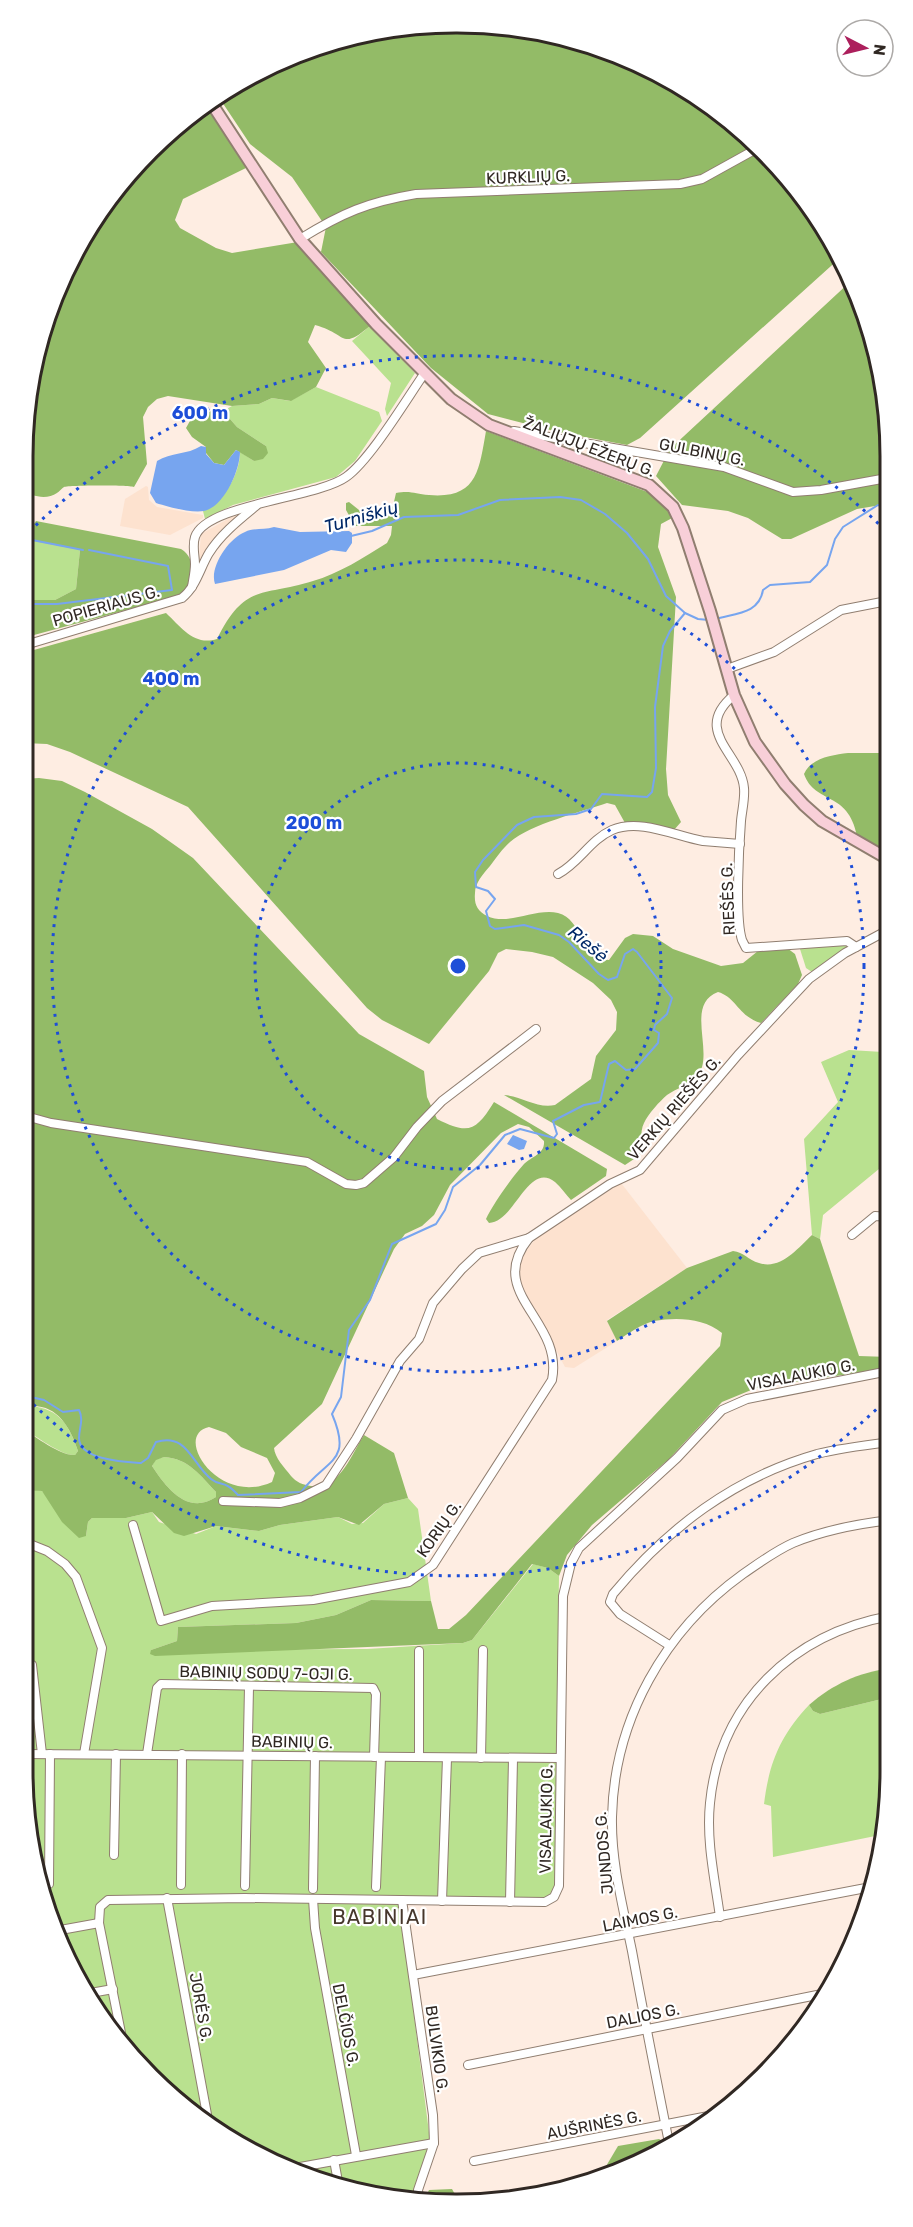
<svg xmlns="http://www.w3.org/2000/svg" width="913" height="2227" font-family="Rubik,sans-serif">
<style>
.built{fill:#fde2cf}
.green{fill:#b9e18f}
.forest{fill:#93bb67;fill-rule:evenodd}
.water{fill:#77a5ef}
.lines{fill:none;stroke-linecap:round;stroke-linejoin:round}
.stream{stroke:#77a5ef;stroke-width:2}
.minor-casing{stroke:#907e70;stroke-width:10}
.secondary-casing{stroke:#907e70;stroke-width:14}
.minor{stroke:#fff;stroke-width:8}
.secondary{stroke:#f8cfd8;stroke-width:10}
.ring{fill:none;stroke:#1d4ed8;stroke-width:3;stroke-dasharray:3 6}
.labels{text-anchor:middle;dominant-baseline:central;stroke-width:4.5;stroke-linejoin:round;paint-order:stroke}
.street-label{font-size:16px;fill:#302823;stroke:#fff}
.water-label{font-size:18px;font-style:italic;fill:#002868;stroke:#fff}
.quarter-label{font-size:20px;letter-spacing:1.5px;fill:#46372b;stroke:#fff}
.rim{fill:none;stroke:#302823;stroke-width:3}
.centre{fill:#1d4ed8;stroke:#fff;stroke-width:3}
.ring-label{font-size:18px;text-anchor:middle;font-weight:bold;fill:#1d4ed8;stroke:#fff;stroke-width:4.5;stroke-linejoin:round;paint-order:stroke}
</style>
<rect width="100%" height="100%" fill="#feede2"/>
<g class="built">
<polygon points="146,486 148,487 149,500 157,507 203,515 203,518 170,535 120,526 125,499"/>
<polygon points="242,511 223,533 198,571 201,534"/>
<polygon points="621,1183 687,1268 607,1320 617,1341 574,1368 565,1367 520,1282 519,1261 536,1238"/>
</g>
<g class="green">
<polygon points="370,326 415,373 387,416 385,409 391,383 352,341"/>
<path d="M316,387L379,412L382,421L355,461L336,477L233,505L205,519L203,511C223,503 240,474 240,452L254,461L266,446L237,427L223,411L232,406L259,404L272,398L290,401Z"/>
<polygon points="33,541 80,550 76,589 55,600 23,600"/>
<polygon points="846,943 847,948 812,972 806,968 800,949 804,946"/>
<polygon points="849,1050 883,1052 889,1060 889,1165 885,1164 823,1215 820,1239 812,1235 804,1139 838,1102 821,1062"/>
<path d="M31,1406C60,1409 69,1425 78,1451L75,1455C61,1456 37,1436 23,1429L22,1407Z"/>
<path d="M164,1457C188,1458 201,1476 216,1492V1497C187,1516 166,1487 152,1466L156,1459Z"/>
<polygon points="30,1489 42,1491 86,1536 88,1522 92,1518 126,1518 152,1512 159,1522 196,1534 216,1526 259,1531 280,1525 338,1517 352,1524 363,1523 384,1504 408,1498 418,1509 431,1601 371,1600 336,1615 296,1623 178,1627 177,1641 151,1650 367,1649 463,1643 472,1640 533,1564 548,1568 559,1576 555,1888 547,1898 399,1898 431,2148 416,2200 400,2201 317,2182 240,2147 130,2056 80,1987 46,1910 23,1770 22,1490"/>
<path d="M890,1697V1770L880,1835L773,1857L771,1806L764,1804C769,1763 780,1736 809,1705L813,1711L820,1714Z"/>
</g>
<g class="forest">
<polygon points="428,23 513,26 596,45 698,96 783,171 841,257 640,438 627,445 558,432 488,414 431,368 321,252 326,227 292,177 250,144 218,96 264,67 344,37"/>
<path d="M205,104L248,167L183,199L175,220L180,228L216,248L232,253L298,242L370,326C340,351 348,334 315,325L308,342L326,368L316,387L291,401L272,398L259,404L232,406L168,396L157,399L148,407L143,417L147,464L134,487C128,485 70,485 64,487C62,488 59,492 57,493C47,500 31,497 23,489C22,449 30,411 37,371C39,354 40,334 46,317C68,244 140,145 205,104Z"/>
<polygon points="851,281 887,400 887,504 857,509 791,539 782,539 748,518 728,511 682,505 656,476 670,449"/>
<polygon points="214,410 223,411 237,427 266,446 268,453 263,459 254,461 236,450 224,465 214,463 206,453 206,447 192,437 186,428 191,419"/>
<path d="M486,431L658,496L674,517L661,524L658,547L676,597L666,769L668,795L681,822L674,830L625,823L615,805L607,803C581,812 531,824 510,842C503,848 496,858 490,866C483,874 475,883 475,893C474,904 477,911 487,916C509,926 535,908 558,913C583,919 581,960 609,960L625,938L633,934L653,936L673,949L721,966L743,963L758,951L787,948L795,954L802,975L798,984L761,1023C739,1017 736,997 718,992C688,1003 709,1043 702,1067C696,1084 680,1086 667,1095C660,1101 648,1114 644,1123C639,1133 643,1144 640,1155L625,1165L504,1095C522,1096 537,1109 555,1105L591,1079L596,1056L616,1030L617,1012L611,1000L593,983L553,957L532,952L506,949L498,953L489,971L429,1044L382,1020L367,1008L188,807L70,752L47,744L23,743V653L166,613C182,628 194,646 217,639C245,583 261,597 313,581C338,574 365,557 387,543L391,535L392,526H355L346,510V503L349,502L369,518H380L393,506L396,493C411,490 415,494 429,495C477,499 479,471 486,431Z"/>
<path d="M36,521L181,549C198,559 195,587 178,596L23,638V600H55L76,589L80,550L33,541L23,592V542H28L30,529Z"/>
<path d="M848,753H888V854L857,836C848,790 815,805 804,774C811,758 832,755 848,753Z"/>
<path d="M39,778L62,781L85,792L152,829L193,858L359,1034L424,1071L427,1097L437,1119C469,1135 476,1131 494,1102L607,1169L606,1176L571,1200C566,1195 561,1187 555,1182C528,1161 515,1222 489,1223L486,1219C493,1204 512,1177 524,1164C532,1156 545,1154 544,1141L529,1127L518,1124L501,1133L450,1185L434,1215L422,1226L405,1234L394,1249L322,1404L274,1448C275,1458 284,1467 291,1476C296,1482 303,1485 311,1486C339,1491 351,1455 364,1435L394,1453L408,1498L384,1504L359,1525L338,1517L280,1525L259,1531L216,1526L184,1536L174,1533L152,1512L126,1518H92L88,1522L86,1536L79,1538L62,1522L42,1491L23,1490L22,1429C37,1437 60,1456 75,1455L78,1451C69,1424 55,1401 23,1407L22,779ZM209,1427L226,1433L241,1447L267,1458L275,1473L272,1482C218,1507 172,1435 209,1427ZM164,1457C188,1458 201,1476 216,1492V1497C187,1516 166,1487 152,1466L156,1460Z"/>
<path d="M812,1235L820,1239L859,1356L889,1357V1368L756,1388L722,1402L669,1459L592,1525L567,1555L559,1576L548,1568L532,1564L472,1640L463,1643L155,1656L150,1654L151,1650L177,1641L178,1627L296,1623L336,1615L371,1600L431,1601L438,1629H449L466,1615L720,1346L722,1333C704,1318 677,1317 654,1321C641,1324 628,1334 617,1341L607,1321L687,1268L733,1251C744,1252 748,1260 759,1263C781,1270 797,1249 812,1235Z"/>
<path d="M890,1668V1697L820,1714L813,1711L809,1705C833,1684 858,1673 890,1668Z"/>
<polygon points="659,2139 663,2141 666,2149 602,2173 618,2146"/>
<polygon points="452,2189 457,2198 472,2195 475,2198 424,2200 429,2190"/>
</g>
<g class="water">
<path d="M201,446L206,447V454L214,463L224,465L236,450L240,452C240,470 224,507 204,511C190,513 169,507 156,503L150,493L157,461C171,452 187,455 201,446Z"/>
<path d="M274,527L300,532L349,531L352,533V543L346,552L331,550L284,570L215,584C209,567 229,538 245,532C253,528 264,530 274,527Z"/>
<polygon points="513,1135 527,1141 524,1149 519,1150 507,1144"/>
</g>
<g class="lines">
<g class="stream">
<polyline points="351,536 372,531 404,517 458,515 500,500 560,497 581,500 605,514 627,533 648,559 666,596 685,613"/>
<polyline points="22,538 83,550"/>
<polyline points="22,604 57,604 172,590 168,566 89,550"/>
<path d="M715,619C736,613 759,614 763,590L770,585L810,582L827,565L835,539L843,527L878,505L887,506"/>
<path d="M22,1395L44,1400L63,1412L79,1410C84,1420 79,1428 79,1438C79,1460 125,1462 141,1463L148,1458L156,1442C187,1432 192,1464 211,1479C221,1487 224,1479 238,1495L301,1492C327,1458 353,1463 332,1414L341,1397L349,1330L370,1300L392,1244L436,1224L445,1210L453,1187L480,1165L505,1135L520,1129L554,1138L557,1134L553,1121L584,1105L600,1102L609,1064L615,1061L626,1070L635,1069L658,1043L659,1033L654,1030L655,1025L667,1014L672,998L637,952L633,949L625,954L617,977L608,980L599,974L569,942L559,935L524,925L495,929L490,926L486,911L495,899L488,891L476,887L475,872L483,860L517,825L534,817L576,814L591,809L602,794L647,797L652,792L656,768L655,707L663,646L670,631L685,613L698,619L709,620"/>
</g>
<g class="minor-casing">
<g id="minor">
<path d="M300,239C342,213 368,202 416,194L680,184L702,179L758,148"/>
<polyline points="514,431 724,467 793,492 821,490 887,478"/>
<path d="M192,587C193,580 195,572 195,564C195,556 192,546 195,537C206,504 317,498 346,477C370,460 406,400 424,374"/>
<path d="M22,646L182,598C196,587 200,568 209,553C221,534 239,520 256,506"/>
<polyline points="727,669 774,652 841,610 887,601"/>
<path d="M734,695C691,731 741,753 744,788C745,799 742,810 741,821C739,846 735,918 742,940L746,948L847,941L856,947"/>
<path d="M558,874C579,863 590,840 612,830C640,818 675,836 703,841C715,842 728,843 740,844"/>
<polyline points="22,1115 51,1123 307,1162 346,1184 356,1185 364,1183 394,1157 417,1127 442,1101 536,1029"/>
<polyline points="852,1235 875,1216 889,1217"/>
<polyline points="223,1501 280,1503 300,1498 326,1485 356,1439 400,1361 419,1339 433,1303 462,1269 479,1253 529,1238 610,1184 640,1170 738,1055 809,979 845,953 888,930"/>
<path d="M133,1525L161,1621L212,1606L313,1600L409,1582L433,1565L552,1380C564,1319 484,1294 529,1238"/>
<polyline points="22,1541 47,1551 65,1564 76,1577 102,1648 84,1754"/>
<path d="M669,1645L620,1614L610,1602L613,1594C668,1528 733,1478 817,1454C841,1448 866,1445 890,1442"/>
<polyline points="22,1664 32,1665 42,1754"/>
<polyline points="22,1754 560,1758"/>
<polyline points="147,1754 157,1688 161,1684 373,1688 376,1694 374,1757"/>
<polyline points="419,1757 419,1651"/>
<polyline points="481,1758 483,1650"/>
<polyline points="114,1855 116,1754"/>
<polyline points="49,1884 50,1754"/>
<polyline points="181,1885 182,1754"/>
<polyline points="245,1886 249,1687"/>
<polyline points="376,1887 381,1757"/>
<polyline points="313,1889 315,1756"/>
<polyline points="167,1898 208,2120"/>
<polyline points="313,1899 315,1928 356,2155"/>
<polyline points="402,1900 433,2115 434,2143 418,2190 419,2200"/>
<polyline points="442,1901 447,1758"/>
<polyline points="510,1902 513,1759"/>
<path d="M720,1917C715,1880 706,1841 710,1803C720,1702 793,1634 890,1616"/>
<polyline points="55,1931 99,1923"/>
<polyline points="413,1975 871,1887"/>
<polyline points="85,1994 113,1989"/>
<polyline points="124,2048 99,1923 100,1907 108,1900 245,1898 545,1902 554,1897 559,1886 563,1596 571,1563 579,1548 677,1458 722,1410 747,1399 889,1371"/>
<polyline points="468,2065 822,1994"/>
<path d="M670,2148C657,2082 644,2017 632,1951C623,1907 611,1862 612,1817C614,1719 665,1630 743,1574C759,1563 775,1551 793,1543C824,1530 857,1524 890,1520"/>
<polyline points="334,2160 339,2187"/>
<polyline points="474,2161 719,2114"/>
<polyline points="289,2169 434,2143"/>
</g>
</g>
<g class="secondary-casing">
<polyline id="secondary" points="210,101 300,239 376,324 451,399 489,425 649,485 673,507 683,528 710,611 734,695 755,742 785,784 804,805 822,821 888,859"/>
</g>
<use href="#minor" class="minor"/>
<use href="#secondary" class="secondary"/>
</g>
<g class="ring">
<circle cx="458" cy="966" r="203"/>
<circle cx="458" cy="966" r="406"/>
<path d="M889 1397A610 610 0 0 1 23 1394M23 538A610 610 0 0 1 886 531"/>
</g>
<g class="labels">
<g class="street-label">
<text transform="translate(528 177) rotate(-2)">KURKLIŲ G.</text>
<text transform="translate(589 447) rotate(21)">ŽALIŲJŲ EŽERŲ G.</text>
<text transform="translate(702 452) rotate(11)">GULBINŲ G.</text>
<text transform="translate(106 606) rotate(-16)">POPIERIAUS G.</text>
<text transform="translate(728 899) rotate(-92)">RIEŠĖS G.</text>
<text transform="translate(674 1108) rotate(-49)">VERKIŲ RIEŠĖS G.</text>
<text transform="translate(801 1375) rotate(-11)">VISALAUKIO G.</text>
<text transform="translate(439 1529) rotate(-55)">KORIŲ G.</text>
<text transform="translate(266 1673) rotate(1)">BABINIŲ SODŲ 7-OJI G.</text>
<text transform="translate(292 1742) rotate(1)">BABINIŲ G.</text>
<text transform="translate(546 1819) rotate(-89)">VISALAUKIO G.</text>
<text transform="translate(604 1853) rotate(-95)">JUNDOS G.</text>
<text transform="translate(640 1919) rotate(-11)">LAIMOS G.</text>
<text transform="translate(201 2007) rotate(80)">JORĖS G.</text>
<text transform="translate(643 2016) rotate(-11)">DALIOS G.</text>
<text transform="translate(346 2025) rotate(79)">DELČIOS G.</text>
<text transform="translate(437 2049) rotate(82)">BULVIKIO G.</text>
<text transform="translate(594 2125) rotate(-11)">AUŠRINĖS G.</text>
</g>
<g class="water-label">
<text transform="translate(361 517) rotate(-16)">Turniškių</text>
<text transform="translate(588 944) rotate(40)">Riešė</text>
</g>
<g class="quarter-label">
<text x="380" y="1917">BABINIAI</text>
</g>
</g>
<path d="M0 0H913V2227H0ZM456 33H457A423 423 0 0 1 880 456V1771A423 423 0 0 1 457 2194H456A423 423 0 0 1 33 1771V456A423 423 0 0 1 456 33Z" fill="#fff" fill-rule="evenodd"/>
<path class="rim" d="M456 33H457A423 423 0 0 1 880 456V1771A423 423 0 0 1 457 2194H456A423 423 0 0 1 33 1771V456A423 423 0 0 1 456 33Z"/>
<circle cx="458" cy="966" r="9" class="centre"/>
<g class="ring-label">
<text x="200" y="419">600 m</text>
<text x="171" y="685">400 m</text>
<text x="314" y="829">200 m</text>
</g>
<g transform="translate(865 48) rotate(97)"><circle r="28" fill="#ffffff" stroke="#aca9a7" stroke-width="1.5"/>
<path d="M0-4.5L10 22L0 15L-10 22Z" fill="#ac1f5c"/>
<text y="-9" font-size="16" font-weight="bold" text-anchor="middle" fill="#302823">N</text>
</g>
</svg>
